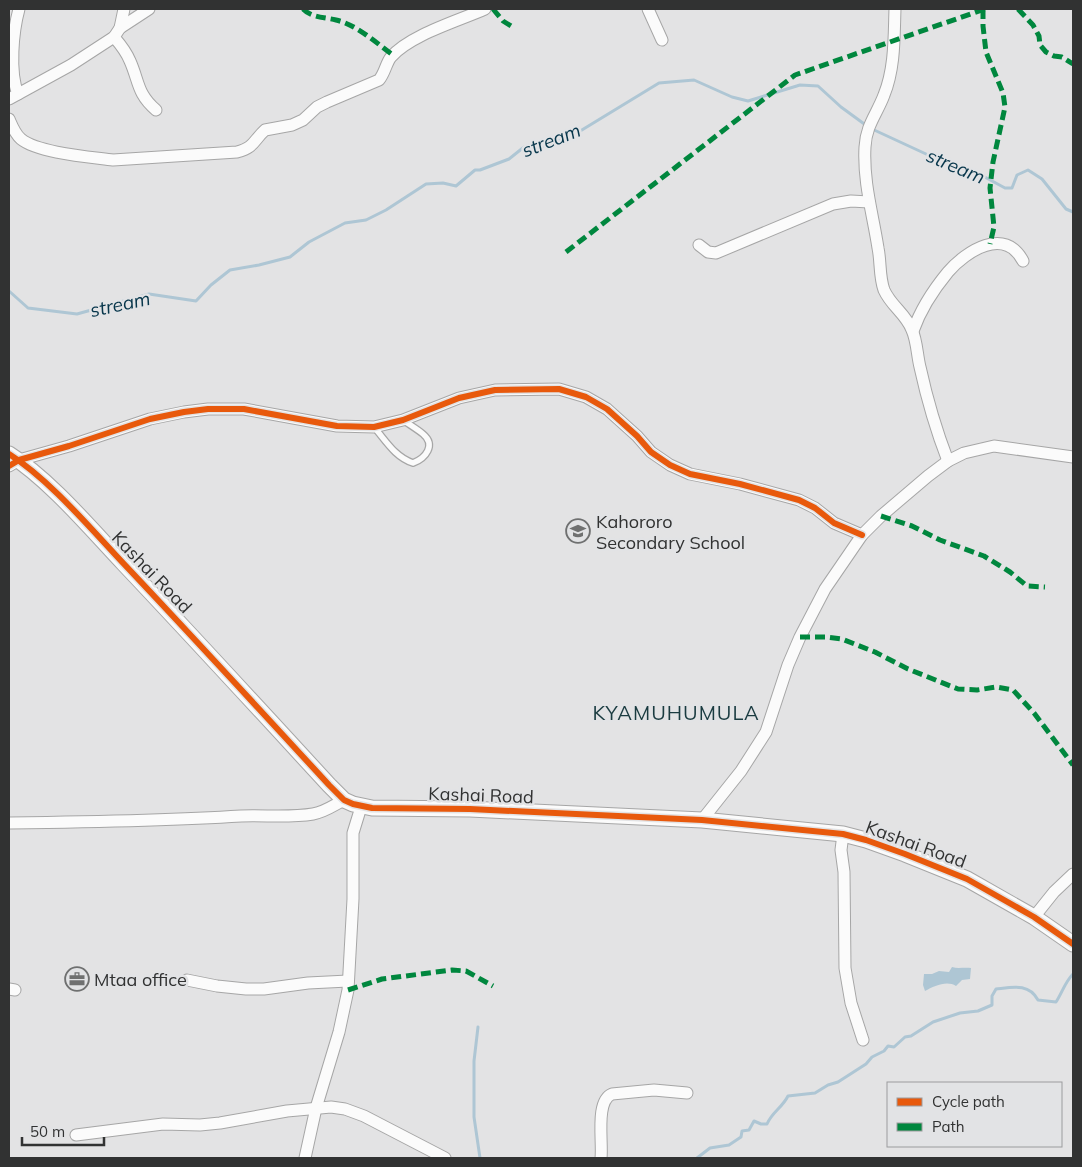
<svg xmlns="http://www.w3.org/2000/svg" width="1082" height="1167" font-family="Mulish,sans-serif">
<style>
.water{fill:#aec6d4}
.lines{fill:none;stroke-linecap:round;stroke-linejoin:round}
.stream{stroke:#aec6d4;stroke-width:3}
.service-casing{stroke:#a6a6a6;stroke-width:8}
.minor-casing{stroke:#a6a6a6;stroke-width:13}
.tertiary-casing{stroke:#a6a6a6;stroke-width:17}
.service{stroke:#fbfbfb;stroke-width:5.5}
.minor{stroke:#fbfbfb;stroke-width:11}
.tertiary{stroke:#fbfbfb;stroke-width:15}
.quiet{stroke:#00873e;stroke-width:5;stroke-dasharray:10 5;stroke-linecap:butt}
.cycleway-casing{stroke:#e2e3e5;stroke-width:9}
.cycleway{stroke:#e8590c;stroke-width:6}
.labels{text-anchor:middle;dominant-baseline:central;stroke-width:5;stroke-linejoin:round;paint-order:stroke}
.poi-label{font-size:18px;fill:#313232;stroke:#e2e3e5;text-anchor:start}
.street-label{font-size:18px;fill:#313232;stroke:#e2e3e5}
.water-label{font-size:19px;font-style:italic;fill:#07364b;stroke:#e2e3e5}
.quarter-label{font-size:20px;letter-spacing:1px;fill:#1a3b40;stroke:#e2e3e5}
</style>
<rect width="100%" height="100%" fill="#e3e3e4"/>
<path class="water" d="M952,967C958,969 964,967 971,968L970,979L962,980L956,986C947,980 934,986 925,991L923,985L924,974H932L939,971L949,972Z"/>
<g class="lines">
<g class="stream">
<polyline points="872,129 939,160 981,175 1005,188 1012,188 1017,175 1028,170 1042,179 1066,209 1073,212"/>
<polyline points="9,291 28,308 77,314 149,294 196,301 211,285 230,270 259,265 290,257 309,242 345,223 366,220 386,210 426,184 443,183 456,186 475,170 480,170 509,159 524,147 539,148 572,136 659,83 694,80 732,97 748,101 800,85 818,86 841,107 867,126"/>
<polyline points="478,1027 474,1061 474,1117 480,1158"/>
<path d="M697,1158L710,1148L729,1145L741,1137L742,1131L749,1130L754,1121L761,1124H767C772,1112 782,1108 788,1096L815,1093L828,1085L838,1082L866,1064L872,1057L884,1051L888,1046L894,1047L905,1037L911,1036L933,1022L960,1013L978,1011L992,1005V996L996,989C1013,987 1029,983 1038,1000L1056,1002C1062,993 1065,982 1073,974"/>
</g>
<g class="service-casing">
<path id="service" d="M374,427C386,441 395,457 413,463C426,458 436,445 423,434C417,429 410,425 403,420"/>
</g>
<g class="minor-casing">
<g id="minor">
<polyline points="648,9 662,40"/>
<path d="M895,9C894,37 895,68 884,95C877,114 866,125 865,147C863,182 873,215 878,248C881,262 879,276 884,290C891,306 906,314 912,330C917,341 917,355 920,367C927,399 936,430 948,461"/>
<polyline points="120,28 124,9"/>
<path d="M114,37C120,44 126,51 130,61C139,81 137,94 156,110"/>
<path d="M18,94C9,72 13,31 19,9"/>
<polyline points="9,99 71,65 114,37 120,28 149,9"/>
<path d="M9,119C12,126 15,134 21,139C38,153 91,157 113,160L237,152C255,147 253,141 265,130L292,125L303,120L317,107L327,102L379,80C385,73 386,63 391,57C410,35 458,21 485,9"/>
<polyline points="699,245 708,252 716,253 833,204 851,201 869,202"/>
<path d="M913,331C920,311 934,289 948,272C966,251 1005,226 1023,261"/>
<polyline points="9,466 19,460 69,446 150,419 184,412 208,409 244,409 337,426 374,427 403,420 459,398 495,390 559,389 586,397 607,409 637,436 651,452 670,465 690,474 740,484 799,500 815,508 834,523 862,535"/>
<polyline points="702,820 741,771 766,732 788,665 800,637 825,589 862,535 881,516 928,476 948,461 964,453 994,446 1073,457"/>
<path d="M9,823C86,822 164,821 241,816C265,815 289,818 313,814C325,812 334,805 344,800"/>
<polyline points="843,834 841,850 844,872 845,968 851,1003 863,1040"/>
<polyline points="1034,917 1054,892 1073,874"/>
<polyline points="187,980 217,986 246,989 264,989 308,983 348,981"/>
<polyline points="9,989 15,990"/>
<polyline points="76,1135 163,1124 200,1125 220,1123 287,1111 331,1107 345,1109 364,1116 445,1158"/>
<polyline points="305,1158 316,1108 339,1032 348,990 353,899 353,833 361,807"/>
<path d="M601,1158C603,1142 595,1101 612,1094L654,1090L687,1093"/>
</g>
</g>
<g class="tertiary-casing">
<path id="tertiary" d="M9,454C50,480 90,528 124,564C193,637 261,711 329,785L344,800L353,804L372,808L470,809L702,820L843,834L866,840L905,854L967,879L1034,917L1073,944"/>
</g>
<use href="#service" class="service"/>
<use href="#minor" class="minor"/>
<use href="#tertiary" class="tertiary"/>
<g class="quiet">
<path d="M303,9C312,18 324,17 336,20C357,25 375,42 393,55"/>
<polyline points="493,9 503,21 511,26"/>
<polyline points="983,9 983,26 986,52 1003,93 1005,107 993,162 990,188 994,227 990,244"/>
<polyline points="1018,9 1033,25 1039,36 1040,45 1046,52 1054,56 1062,57 1073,64"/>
<polyline points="566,252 795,75 985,9"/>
<polyline points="881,516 912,526 940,540 984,556 1010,572 1027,586 1045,587"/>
<polyline points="800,637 826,637 842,639 875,652 908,669 958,689 977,690 996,687 1013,690 1034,713 1073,765"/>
<polyline points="348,990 382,979 452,970 466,971 493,986"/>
</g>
<g class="cycleway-casing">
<g id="cycleway">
<path d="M9,454C50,480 90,528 124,564C193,637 261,711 329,785L344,800L353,804L372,808L470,809L702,820L843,834L866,840L905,854L967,879L1034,917L1073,944"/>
<polyline points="9,466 19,460 69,446 150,419 184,412 208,409 244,409 337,426 374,427 403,420 459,398 495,390 559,389 586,397 607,409 637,436 651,452 670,465 690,474 740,484 799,500 815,508 834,523 862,535"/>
</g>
</g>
<use href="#cycleway" class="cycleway"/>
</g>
<defs>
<g id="school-ring" transform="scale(1.25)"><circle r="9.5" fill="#e2e3e5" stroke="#6f7070" stroke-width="1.5"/><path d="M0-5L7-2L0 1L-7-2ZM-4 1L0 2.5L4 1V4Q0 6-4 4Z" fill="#6f7070"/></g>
<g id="office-ring" transform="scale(1.25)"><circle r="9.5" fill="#e2e3e5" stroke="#6f7070" stroke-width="1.5"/><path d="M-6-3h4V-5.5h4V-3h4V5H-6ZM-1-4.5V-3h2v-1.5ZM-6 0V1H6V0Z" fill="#6f7070"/></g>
</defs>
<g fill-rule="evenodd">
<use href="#school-ring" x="578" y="531"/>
<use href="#office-ring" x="77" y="979"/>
</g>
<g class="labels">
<g class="poi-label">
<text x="596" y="521">Kahororo<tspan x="596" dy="21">Secondary School</tspan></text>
<text x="94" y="979">Mtaa office</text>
</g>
<g class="street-label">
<text transform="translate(152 572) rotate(46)">Kashai Road</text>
<text transform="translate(481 795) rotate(2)">Kashai Road</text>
<text transform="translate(916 844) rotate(20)">Kashai Road</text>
</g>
<g class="water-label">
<text transform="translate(551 140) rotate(-21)">stream</text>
<text transform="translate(956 166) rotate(23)">stream</text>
<text transform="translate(120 304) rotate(-12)">stream</text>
</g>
<g class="quarter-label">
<text x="676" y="712">KYAMUHUMULA</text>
</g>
</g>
<rect width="1082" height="1167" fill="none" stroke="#313232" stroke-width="20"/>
<rect x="887" y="1082" width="175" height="65" fill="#e2e3e5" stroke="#9b9c9d"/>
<rect x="897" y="1098" width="25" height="8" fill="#e8590c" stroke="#9b9c9d"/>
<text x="932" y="1107" font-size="15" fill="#313232">Cycle path</text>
<rect x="897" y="1123" width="25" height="8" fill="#00873e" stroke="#9b9c9d"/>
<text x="932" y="1132" font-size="15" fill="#313232">Path</text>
<path d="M22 1137v8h82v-8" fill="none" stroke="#313232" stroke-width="2.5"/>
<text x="30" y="1137" font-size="15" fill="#313232" stroke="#e2e3e5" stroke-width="4" paint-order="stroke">50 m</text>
</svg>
